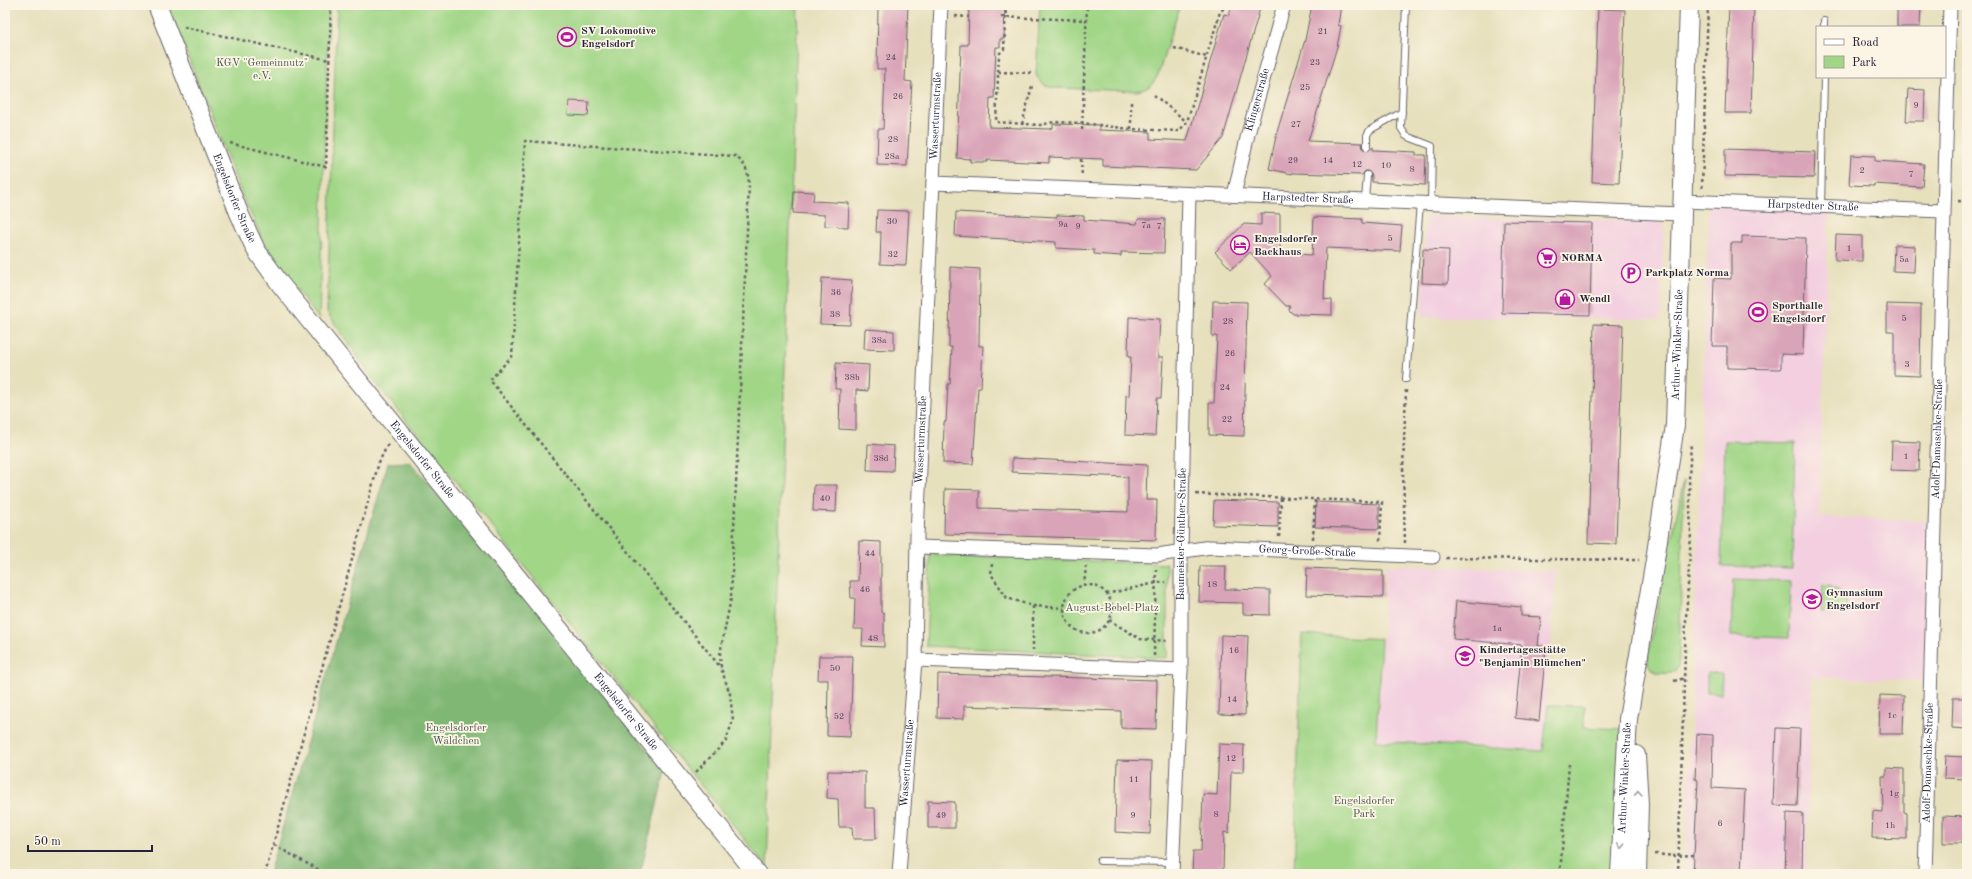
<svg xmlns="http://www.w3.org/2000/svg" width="1972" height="879" font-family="'Old Standard TT',serif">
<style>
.built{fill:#f3cfe0}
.green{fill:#a1d687;stroke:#627c61}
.forest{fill:#80b774;stroke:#516c58}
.building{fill:#d9a3b8}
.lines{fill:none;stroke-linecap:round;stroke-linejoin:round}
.lane-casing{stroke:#676468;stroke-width:8}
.street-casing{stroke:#676468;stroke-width:15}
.secondary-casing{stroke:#676468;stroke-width:20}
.path{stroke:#676468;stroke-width:2.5;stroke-dasharray:3 3;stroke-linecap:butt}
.lane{stroke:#fff;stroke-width:6}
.street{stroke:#fff;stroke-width:13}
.secondary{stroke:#fff;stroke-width:18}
.oneway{stroke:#9c9ca7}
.labels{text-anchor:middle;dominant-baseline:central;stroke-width:3.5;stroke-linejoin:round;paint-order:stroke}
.number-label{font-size:9px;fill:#50425a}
.poi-label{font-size:11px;font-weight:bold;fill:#22223b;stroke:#fcf5e5;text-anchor:start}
.park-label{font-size:11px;fill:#485852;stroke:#fcf5e5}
.street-label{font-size:11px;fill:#22223b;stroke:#fcf5e5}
</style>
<rect width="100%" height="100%" fill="#fcf5e5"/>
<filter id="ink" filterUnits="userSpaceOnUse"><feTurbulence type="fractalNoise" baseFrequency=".025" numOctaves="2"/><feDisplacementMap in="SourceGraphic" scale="8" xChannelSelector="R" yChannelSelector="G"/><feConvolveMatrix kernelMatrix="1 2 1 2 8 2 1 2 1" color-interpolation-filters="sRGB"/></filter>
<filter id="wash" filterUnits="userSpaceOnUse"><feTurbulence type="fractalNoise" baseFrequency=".012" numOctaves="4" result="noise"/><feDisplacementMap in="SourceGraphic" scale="16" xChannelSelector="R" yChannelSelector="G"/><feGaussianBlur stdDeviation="0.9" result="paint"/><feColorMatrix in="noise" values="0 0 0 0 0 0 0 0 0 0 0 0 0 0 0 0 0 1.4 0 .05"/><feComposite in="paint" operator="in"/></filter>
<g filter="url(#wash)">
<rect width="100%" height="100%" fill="#e7e0bd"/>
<g class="built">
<polygon points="1709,203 1829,207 1819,517 1930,521 1925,681 1812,677 1806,874 1686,874"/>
<polygon points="1426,217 1655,221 1664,224 1661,319 1422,317"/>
<polygon points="1386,565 1556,571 1543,750 1377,741"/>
</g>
<g class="green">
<polygon points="168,5 329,5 319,319 270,254 242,195"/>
<polygon points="337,5 798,5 767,867 376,383 327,312"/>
<path d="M1040,5H1180L1158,75C1152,86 1148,89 1136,91L1055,88C1045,87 1041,83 1036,75Z"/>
<polygon points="1725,441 1795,443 1792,568 1721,566"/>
<path d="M1684,480L1679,662C1676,676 1669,673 1656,673L1648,664V654Z"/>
<polygon points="930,555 1167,564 1167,658 926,646"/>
<polygon points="1733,579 1791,581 1789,638 1731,636"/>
<path d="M1823,584C1839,586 1848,597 1848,613L1821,612Z"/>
<polygon points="1302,634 1381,639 1376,741 1543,751 1548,705 1585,706 1584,727 1621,729 1615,874 1294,874"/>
<polygon points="1707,673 1722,674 1721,694 1707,693"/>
</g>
<polygon class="forest" points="410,462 513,580 665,772 640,874 269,874 388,463"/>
<g id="blocks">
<g class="building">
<polygon points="878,5 908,5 905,81 912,82 907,166 877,165 878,129 883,129 885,69 877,69"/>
<polygon points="969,5 1005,5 1004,39 1000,39 1000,47 996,47 994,98 990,98 989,127 1050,129 1053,128 1053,124 1099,125 1099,130 1150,132 1150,139 1187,141 1224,14 1229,15 1231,8 1235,8 1236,5 1261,5 1223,138 1196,170 1103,166 1103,159 1049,157 1049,163 987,160 987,162 970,162 970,159 957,158 961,45 968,45"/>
<polygon points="1312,5 1341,5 1338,25 1341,26 1337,47 1308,141 1362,143 1363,149 1367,151 1373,147 1373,150 1416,152 1416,155 1426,155 1425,185 1372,182 1372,175 1368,171 1365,171 1362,175 1292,173 1292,174 1269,169 1277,132 1305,40"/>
<polygon points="1729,5 1754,5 1751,113 1725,113"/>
<polygon points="1897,5 1921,5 1920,27 1897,27"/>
<polygon points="1598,9 1625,10 1619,183 1592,182"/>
<polygon points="1908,89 1925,90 1924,121 1906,121"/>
<polygon points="569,101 589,102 588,116 568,115"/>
<polygon points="1725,149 1815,152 1814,178 1725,176"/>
<polygon points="1851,155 1875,156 1875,161 1924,164 1922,187 1874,184 1874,186 1849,185"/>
<polygon points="794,191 814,192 813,201 849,203 848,227 825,226 825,215 793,213"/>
<polygon points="877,210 909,211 906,265 880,264 881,232 876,232"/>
<polygon points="956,212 1057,217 1057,215 1084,216 1084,220 1137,224 1138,219 1165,219 1164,253 1121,252 1121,256 1094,254 1094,250 1056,248 1056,242 955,236"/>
<polygon points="1261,213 1280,214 1280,253 1312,255 1314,217 1362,219 1362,223 1402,226 1400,251 1326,248 1324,299 1332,300 1332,315 1293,314 1289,310 1290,306 1286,306 1265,284 1272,276 1250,252 1231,269 1215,252 1244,224 1261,225"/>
<polygon points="1504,221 1592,223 1590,315 1502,313"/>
<polygon points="1836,235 1862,236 1862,261 1835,260"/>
<polygon points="1742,236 1806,238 1803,355 1781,354 1781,369 1727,368 1727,346 1712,346 1714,278 1731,279 1731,243 1742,243"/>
<polygon points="1894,245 1915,246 1914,272 1893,271"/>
<polygon points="1423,249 1449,250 1448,284 1422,283"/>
<polygon points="950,267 980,269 979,346 983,346 981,388 978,388 973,464 943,463 944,422 946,422 948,384 950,384 952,347 949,347"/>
<polygon points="822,278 852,280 850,325 820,324"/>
<polygon points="1213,301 1247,302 1244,436 1209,435 1209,403 1214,403 1217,336 1212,336"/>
<polygon points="1887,304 1921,305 1920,376 1894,375 1894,331 1887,331"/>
<polygon points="1129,317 1160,319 1158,357 1163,357 1162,378 1161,398 1157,398 1155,436 1125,435 1126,395 1129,396 1131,357 1128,357"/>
<polygon points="1594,324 1623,325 1616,544 1588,543"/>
<polygon points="865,329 894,331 894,350 864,349"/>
<polygon points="836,363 869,365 868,391 856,390 856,430 839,429 840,389 835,389"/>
<polygon points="1892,441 1920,442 1919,471 1891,470"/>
<polygon points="868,444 894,446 893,471 867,470"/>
<polygon points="1012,458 1147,465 1146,500 1157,500 1156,540 944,534 945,489 979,490 979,508 1128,512 1128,477 1012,472"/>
<polygon points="814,485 837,485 836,512 813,511"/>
<polygon points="1214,500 1278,502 1278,527 1213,525"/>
<polygon points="1316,502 1379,504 1379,529 1315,527"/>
<polygon points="859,541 881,542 881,612 884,613 884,647 862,646 863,629 854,629 855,598 851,598 850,581 858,581"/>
<polygon points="1200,566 1226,566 1225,589 1270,590 1270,615 1243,614 1243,603 1199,602"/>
<polygon points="1307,568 1383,571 1383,597 1306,595"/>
<polygon points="1456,601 1521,607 1521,616 1541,617 1538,646 1546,647 1539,721 1515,718 1522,645 1453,639"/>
<polygon points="1221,635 1248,636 1245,715 1219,714"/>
<polygon points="819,656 853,656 850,737 827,736 828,680 818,680"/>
<polygon points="938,674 1157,680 1156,729 1121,728 1121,711 964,706 964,719 937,718"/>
<polygon points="1880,695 1904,696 1903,734 1879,734"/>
<polygon points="1953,698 1967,698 1967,729 1952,728"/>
<polygon points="1776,728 1800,729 1797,806 1773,805"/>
<polygon points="1697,734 1713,735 1712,788 1745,790 1741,874 1693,874 1698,780 1695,779"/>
<polygon points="1219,744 1244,745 1243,772 1231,772 1229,833 1224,832 1223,874 1192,874 1193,851 1201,851 1203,794 1217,795"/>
<polygon points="1945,756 1965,757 1965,779 1944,778"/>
<polygon points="1117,760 1152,761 1150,834 1115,832"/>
<polygon points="1886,768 1904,769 1904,812 1907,813 1907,839 1872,838 1873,811 1883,812 1882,776 1886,776"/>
<polygon points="828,771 865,772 865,808 875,808 876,839 853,839 852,827 839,827 838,799 827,798"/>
<polygon points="928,801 955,802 955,828 928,828"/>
<polygon points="1787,813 1803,814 1802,874 1785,874"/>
<polygon points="1943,816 1967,817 1967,843 1943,843"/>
</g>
</g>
</g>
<g filter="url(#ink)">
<use href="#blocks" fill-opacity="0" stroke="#676468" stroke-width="1"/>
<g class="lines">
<g class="lane-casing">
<g id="lane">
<polyline points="1406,5 1401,128 1406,136 1432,146 1431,204"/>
<polyline points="1824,27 1824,21"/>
<polyline points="1367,147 1367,135 1370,130 1402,112"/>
<polyline points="1365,200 1367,175"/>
<polyline points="1821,206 1824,77"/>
<polyline points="1406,379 1420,203"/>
<polyline points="1100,861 1173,862"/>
</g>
</g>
<g class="street-casing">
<g id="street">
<path id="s1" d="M933,183L1681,214"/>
<path id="s2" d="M1234,195L1248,134L1284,5"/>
<path id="s3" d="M1682,201L1943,211"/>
<path id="s4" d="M918,547L1157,555L1211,547L1433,557"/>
<polyline points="915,660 1181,670"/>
<path id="s5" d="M899,874L915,660L917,535L941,5"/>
<path id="s6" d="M1172,874L1181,670V550L1189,194"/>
<path id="s7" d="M1925,874L1950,5"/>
</g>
</g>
<g class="secondary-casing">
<g id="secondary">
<path id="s8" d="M157,5L239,213L256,250L281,285L757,874"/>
<polyline points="1636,755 1639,804 1637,874"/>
<path id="s9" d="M1620,874L1628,719L1655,560L1675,425L1689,5"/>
</g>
</g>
<g class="path">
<polyline points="1006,5 1004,49 999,54 996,122 1040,125 1054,122 1082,123 1131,129 1179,131 1187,122 1220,12 1227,5"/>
<polyline points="955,16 969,17"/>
<polyline points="1001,17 1087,20"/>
<polyline points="184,27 329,60"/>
<polyline points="1174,48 1207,57"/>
<polyline points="998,72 1033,73"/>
<polyline points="1154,95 1187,122"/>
<polyline points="1022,124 1032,86"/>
<polyline points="1131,129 1131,100"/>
<polyline points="1082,130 1087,5"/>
<polyline points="230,143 326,167 331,5"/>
<polyline points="1081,159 1082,176"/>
<polyline points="1702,188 1708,5"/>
<polyline points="1958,201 1967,202"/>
<polyline points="1196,494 1382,502 1380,541"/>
<polyline points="1279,537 1281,498"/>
<polyline points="1313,539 1315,499"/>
<polyline points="1405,543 1403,468 1406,390"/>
<polyline points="1446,558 1639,560"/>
<polyline points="992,564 991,574 1007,598 1033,606 1033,650"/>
<circle cx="1088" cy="609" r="24"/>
<polyline points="1084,586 1086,566"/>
<polyline points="1106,594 1156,583 1166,582"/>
<polyline points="1033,606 1064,608"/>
<polyline points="1109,620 1140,639 1167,641"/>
<polyline points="1154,656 1156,569"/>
<polyline points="1674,681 1685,678"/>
<path d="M696,772L726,741L733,720L730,694L721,668L720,654L731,598L749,185C748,172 747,165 735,156L525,141L512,356L490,380L721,668"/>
<polyline points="274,845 326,874"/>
<polyline points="1655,854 1675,856 1694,855"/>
<polyline points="265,874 379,462 388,444"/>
<polyline points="1560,874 1569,764"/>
<polyline points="1678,874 1686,619 1691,534 1689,479 1691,443"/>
</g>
<use href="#lane" class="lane"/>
<use href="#street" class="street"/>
<use href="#secondary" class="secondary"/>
</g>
<defs><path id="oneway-chevron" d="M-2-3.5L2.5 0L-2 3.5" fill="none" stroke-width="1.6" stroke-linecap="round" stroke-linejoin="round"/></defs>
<g class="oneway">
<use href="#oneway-chevron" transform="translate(1638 793) rotate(-93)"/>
<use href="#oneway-chevron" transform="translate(1621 846) rotate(93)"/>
</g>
</g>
<defs>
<g id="stadium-ring" transform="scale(1)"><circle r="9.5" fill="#fcf5e5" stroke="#b5179e" stroke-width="1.5"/><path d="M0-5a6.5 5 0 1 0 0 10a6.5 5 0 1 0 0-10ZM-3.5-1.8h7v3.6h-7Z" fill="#b5179e"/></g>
<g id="hotel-ring" transform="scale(1)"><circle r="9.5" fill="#fcf5e5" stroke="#b5179e" stroke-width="1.5"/><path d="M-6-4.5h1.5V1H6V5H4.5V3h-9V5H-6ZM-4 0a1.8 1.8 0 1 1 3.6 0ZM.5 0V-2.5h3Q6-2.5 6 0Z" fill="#b5179e"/></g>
<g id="supermarket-ring" transform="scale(1)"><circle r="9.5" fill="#fcf5e5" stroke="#b5179e" stroke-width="1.5"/><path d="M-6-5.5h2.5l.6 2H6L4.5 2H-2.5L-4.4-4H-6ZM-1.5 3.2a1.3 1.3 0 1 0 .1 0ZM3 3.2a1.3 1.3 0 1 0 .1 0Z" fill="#b5179e"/></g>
<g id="parking-ring" transform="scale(1)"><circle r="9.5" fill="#fcf5e5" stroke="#b5179e" stroke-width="1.5"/><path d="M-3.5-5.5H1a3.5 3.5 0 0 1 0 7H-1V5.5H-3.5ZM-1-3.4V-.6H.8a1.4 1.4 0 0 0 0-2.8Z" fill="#b5179e"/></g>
<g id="shop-ring" transform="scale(1)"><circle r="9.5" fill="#fcf5e5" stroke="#b5179e" stroke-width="1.5"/><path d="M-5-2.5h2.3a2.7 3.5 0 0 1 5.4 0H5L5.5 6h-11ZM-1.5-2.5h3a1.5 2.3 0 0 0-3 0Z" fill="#b5179e"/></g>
<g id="school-ring" transform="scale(1)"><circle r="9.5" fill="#fcf5e5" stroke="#b5179e" stroke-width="1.5"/><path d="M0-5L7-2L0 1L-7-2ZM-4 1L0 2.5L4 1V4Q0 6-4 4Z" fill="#b5179e"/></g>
</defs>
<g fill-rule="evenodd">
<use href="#stadium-ring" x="567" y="37"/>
<use href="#hotel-ring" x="1240" y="245"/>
<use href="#supermarket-ring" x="1547" y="258"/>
<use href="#parking-ring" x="1631" y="273"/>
<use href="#shop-ring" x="1565" y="299"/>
<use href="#stadium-ring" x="1758" y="312"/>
<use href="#school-ring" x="1812" y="599"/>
<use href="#school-ring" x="1465" y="656"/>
</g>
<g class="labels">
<g class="number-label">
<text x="1323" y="31">21</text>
<text x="891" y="57">24</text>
<text x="1315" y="62">23</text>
<text x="1305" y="87">25</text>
<text x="898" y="96">26</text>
<text x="1916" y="105">9</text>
<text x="1296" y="124">27</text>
<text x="893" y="139">28</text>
<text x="892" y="156">28a</text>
<text x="1293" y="160">29</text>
<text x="1328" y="160">14</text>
<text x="1357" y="164">12</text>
<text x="1386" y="165">10</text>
<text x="1412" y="169">8</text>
<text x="1862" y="170">2</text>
<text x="1911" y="174">7</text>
<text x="892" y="221">30</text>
<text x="1063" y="224">9a</text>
<text x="1146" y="225">7a</text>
<text x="1078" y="226">9</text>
<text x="1159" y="226">7</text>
<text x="1390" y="238">5</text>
<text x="1849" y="248">1</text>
<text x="893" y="254">32</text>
<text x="1904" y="259">5a</text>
<text x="836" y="292">36</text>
<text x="835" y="314">38</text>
<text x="1904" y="318">5</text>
<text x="1228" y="321">28</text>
<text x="879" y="340">38a</text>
<text x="1230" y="353">26</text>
<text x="1907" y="364">3</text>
<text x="852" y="377">38b</text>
<text x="1225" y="387">24</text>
<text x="1227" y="419">22</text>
<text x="1906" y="456">1</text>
<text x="881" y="458">38d</text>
<text x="825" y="498">40</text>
<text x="870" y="553">44</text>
<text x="1212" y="584">18</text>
<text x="865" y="589">46</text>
<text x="1497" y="628">1a</text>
<text x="873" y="638">48</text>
<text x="1234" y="650">16</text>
<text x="835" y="668">50</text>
<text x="1232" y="699">14</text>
<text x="1892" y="715">1e</text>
<text x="839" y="716">52</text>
<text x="1231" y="758">12</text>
<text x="1134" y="779">11</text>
<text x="1894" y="793">1g</text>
<text x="1216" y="814">8</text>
<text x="941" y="815">49</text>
<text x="1133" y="815">9</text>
<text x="1720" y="823">6</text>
<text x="1890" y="825">1h</text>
</g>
<g class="poi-label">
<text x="581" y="31">SV Lokomotive<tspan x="581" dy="13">Engelsdorf</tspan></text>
<text x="1254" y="239">Engelsdorfer<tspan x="1254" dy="13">Backhaus</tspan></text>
<text x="1561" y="258">NORMA</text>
<text x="1645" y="273">Parkplatz Norma</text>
<text x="1579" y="299">Wendl</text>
<text x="1772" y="306">Sporthalle<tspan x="1772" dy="13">Engelsdorf</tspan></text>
<text x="1826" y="593">Gymnasium<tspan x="1826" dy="13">Engelsdorf</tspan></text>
<text x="1479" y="650">Kindertagesstätte<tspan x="1479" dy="13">"Benjamin Blümchen"</tspan></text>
</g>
<g class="park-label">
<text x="262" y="63">KGV "Gemeinnutz"<tspan x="262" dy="13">e.V.</tspan></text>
<text x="1112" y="608">August-Bebel-Platz</text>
<text x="456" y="728">Engelsdorfer<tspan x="456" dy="13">Wäldchen</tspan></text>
<text x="1364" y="801">Engelsdorfer<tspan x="1364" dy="13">Park</tspan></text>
</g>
<g class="street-label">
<text stroke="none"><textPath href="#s2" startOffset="98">Klingerstraße</textPath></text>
<text stroke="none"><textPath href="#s5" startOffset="759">Wasserturmstraße</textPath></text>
<text stroke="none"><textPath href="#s1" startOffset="375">Harpstedter Straße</textPath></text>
<text stroke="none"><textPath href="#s8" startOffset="208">Engelsdorfer Straße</textPath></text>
<text stroke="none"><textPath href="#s3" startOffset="131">Harpstedter Straße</textPath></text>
<text stroke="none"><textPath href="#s9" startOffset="533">Arthur-Winkler-Straße</textPath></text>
<text stroke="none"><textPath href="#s7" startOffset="435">Adolf-Damaschke-Straße</textPath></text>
<text stroke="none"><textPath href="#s5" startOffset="435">Wasserturmstraße</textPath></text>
<text stroke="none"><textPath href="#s8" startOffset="532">Engelsdorfer Straße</textPath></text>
<text stroke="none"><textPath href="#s6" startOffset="340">Baumeister-Günther-Straße</textPath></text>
<text stroke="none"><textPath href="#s4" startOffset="390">Georg-Große-Straße</textPath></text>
<text stroke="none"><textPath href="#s8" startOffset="856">Engelsdorfer Straße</textPath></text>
<text stroke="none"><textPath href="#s5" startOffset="111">Wasserturmstraße</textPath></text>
<text stroke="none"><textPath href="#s7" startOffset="111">Adolf-Damaschke-Straße</textPath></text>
<text stroke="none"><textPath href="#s9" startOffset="96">Arthur-Winkler-Straße</textPath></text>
</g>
</g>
<rect width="1972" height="879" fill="none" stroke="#fcf5e5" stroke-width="20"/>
<rect x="1816" y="26" width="130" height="52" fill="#fcf5e5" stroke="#a5a1a1"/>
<rect x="1824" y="39" width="20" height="6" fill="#ffffff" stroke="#a5a1a1"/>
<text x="1852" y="46" font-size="12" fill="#22223b">Road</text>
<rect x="1824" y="56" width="20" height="12" fill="#a1d687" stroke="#a5a1a1"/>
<text x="1852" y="66" font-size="12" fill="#22223b">Park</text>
<path d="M28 845v6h124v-6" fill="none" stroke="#22223b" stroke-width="2"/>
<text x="34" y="845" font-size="12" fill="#22223b" stroke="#fcf5e5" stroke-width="3" paint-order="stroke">50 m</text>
</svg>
